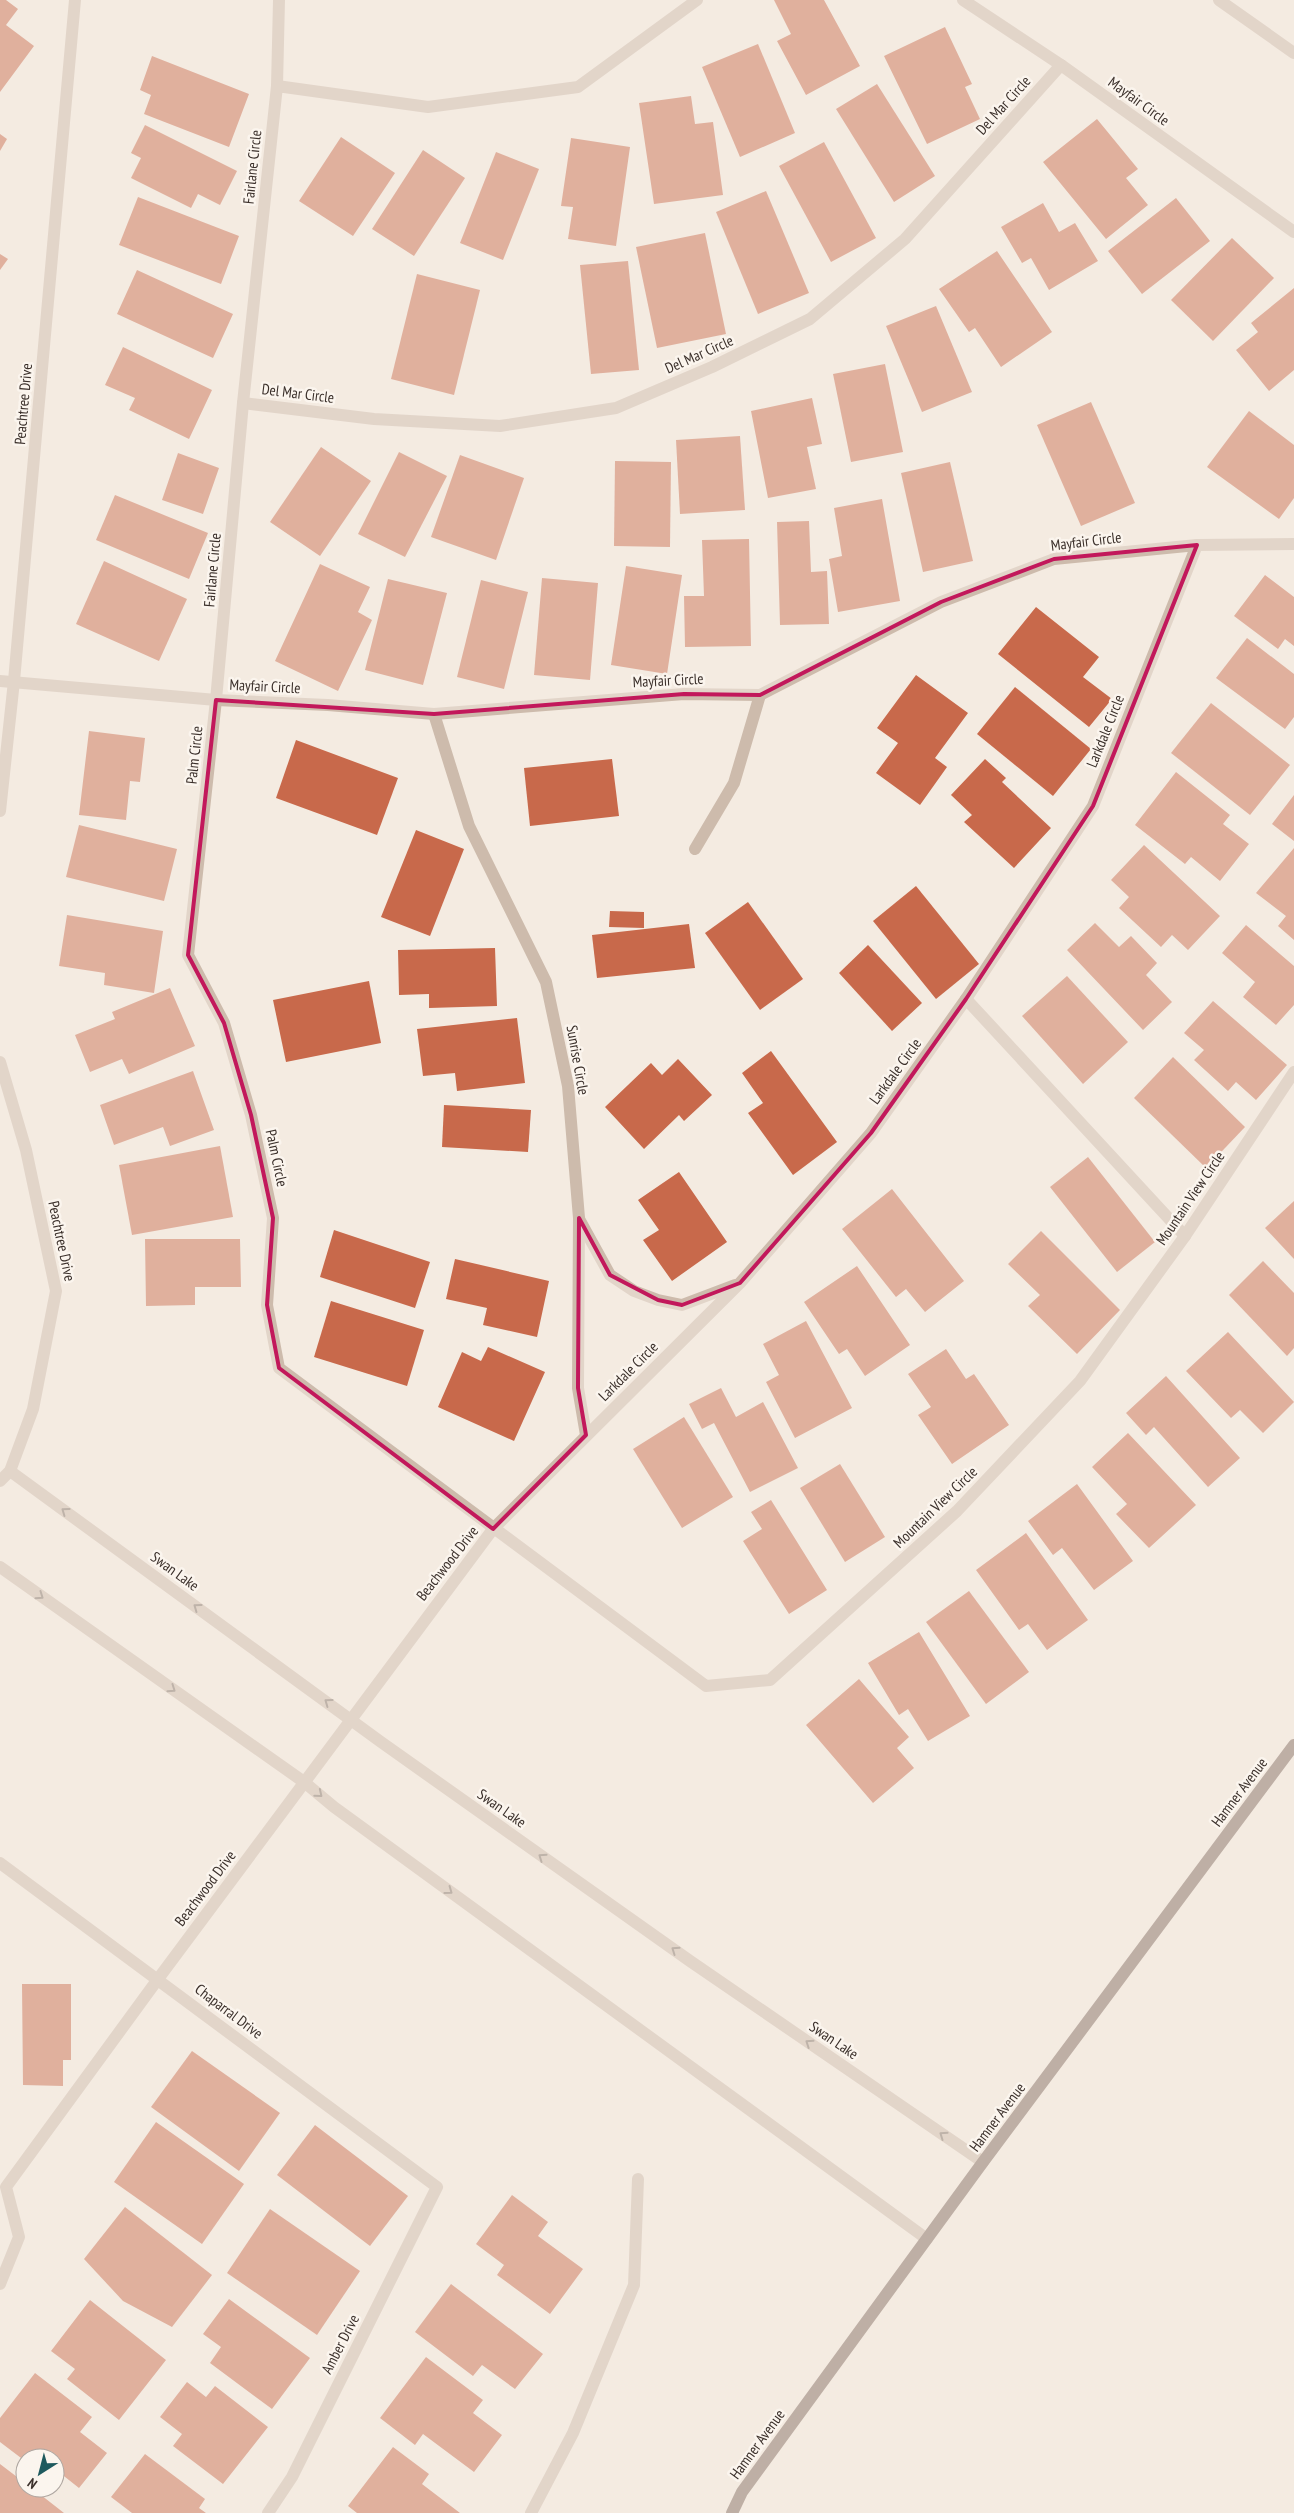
<svg xmlns="http://www.w3.org/2000/svg" width="1294" height="2513" font-family="'PT Sans Narrow',sans-serif">
<style>
.building{fill:#c8694b}
.lines{fill:none;stroke-linecap:round;stroke-linejoin:round}
.lane{stroke:#cdbbac;stroke-width:12}
.street{stroke:#cdbbac;stroke-width:12}
.primary{stroke:#7d675c;stroke-width:12}
.oneway{stroke:#7d6f65}
.marked{fill:none;stroke:#c2185b;stroke-width:4;stroke-linejoin:round}
.labels{text-anchor:middle;dominant-baseline:central;stroke-width:5;stroke-linejoin:round;paint-order:stroke}
.street-label{font-size:15px;fill:#3b302b;stroke:#fbf5ee}
</style>
<rect width="100%" height="100%" fill="#f4ebe1"/>
<g class="building">
<polygon points="0,0 6,0 18,9 6,25 34,46 0,92"/>
<polygon points="774,0 824,0 860,66 806,95 777,41 791,34"/>
<polygon points="945,27 972,84 965,87 980,119 927,144 884,56"/>
<polygon points="758,44 795,133 740,157 702,67"/>
<polygon points="152,56 249,94 229,147 144,114 151,95 140,90"/>
<polygon points="877,84 935,176 894,202 836,109"/>
<polygon points="691,96 695,124 713,122 723,195 654,204 639,103"/>
<polygon points="1097,119 1138,169 1126,178 1148,205 1106,239 1043,162"/>
<polygon points="145,125 237,171 220,205 198,194 191,208 131,178 141,158 131,153"/>
<polygon points="0,134 7,139 0,151"/>
<polygon points="341,137 395,173 353,236 299,201"/>
<polygon points="571,138 630,147 616,246 568,239 573,207 561,206"/>
<polygon points="824,142 876,238 831,262 779,166"/>
<polygon points="423,150 465,178 414,256 372,229"/>
<polygon points="496,152 539,169 503,260 460,243"/>
<polygon points="766,191 809,293 758,314 716,212"/>
<polygon points="138,197 239,236 221,284 119,245"/>
<polygon points="1176,198 1210,241 1142,294 1108,251"/>
<polygon points="1043,203 1059,232 1075,223 1098,261 1049,290 1031,258 1022,263 1001,227"/>
<polygon points="705,233 726,334 657,348 636,247"/>
<polygon points="1232,238 1274,278 1213,341 1171,300"/>
<polygon points="997,251 1052,332 1001,367 975,328 969,332 939,289"/>
<polygon points="0,254 8,259 0,270"/>
<polygon points="628,261 639,370 591,374 580,265"/>
<polygon points="137,270 233,314 213,358 117,314"/>
<polygon points="417,274 480,290 454,395 391,379"/>
<polygon points="1294,288 1294,370 1269,391 1236,350 1258,332 1251,323"/>
<polygon points="936,306 972,392 922,412 886,326"/>
<polygon points="123,347 212,390 189,439 129,410 135,398 105,385"/>
<polygon points="885,364 903,452 851,462 833,374"/>
<polygon points="812,398 822,444 807,447 816,489 768,498 751,411"/>
<polygon points="1091,402 1135,503 1081,526 1037,425"/>
<polygon points="1249,411 1294,445 1294,498 1279,519 1207,467"/>
<polygon points="740,436 745,510 680,514 676,440"/>
<polygon points="321,447 371,481 320,556 270,522"/>
<polygon points="399,452 447,476 405,557 358,534"/>
<polygon points="178,453 219,468 203,514 162,500"/>
<polygon points="460,455 524,478 496,560 431,537"/>
<polygon points="615,461 671,462 670,547 614,546"/>
<polygon points="950,462 973,561 923,572 901,473"/>
<polygon points="115,495 208,533 189,579 96,540"/>
<polygon points="882,499 900,601 838,612 829,559 842,556 834,508"/>
<polygon points="809,521 811,572 827,571 829,624 780,625 777,522"/>
<polygon points="749,539 751,646 685,647 684,596 704,596 702,540"/>
<polygon points="104,561 187,599 159,661 76,624"/>
<polygon points="320,564 370,587 358,612 372,620 338,691 275,661"/>
<polygon points="626,566 682,575 667,674 611,665"/>
<polygon points="1265,575 1294,597 1294,646 1285,639 1278,649 1234,616"/>
<polygon points="542,578 598,583 590,680 534,675"/>
<polygon points="388,579 447,593 423,685 365,670"/>
<polygon points="481,580 528,592 504,689 457,677"/>
<polygon points="1036,607 1099,657 1083,677 1112,699 1089,727 998,654"/>
<polygon points="1247,638 1294,674 1294,717 1285,729 1216,678"/>
<polygon points="916,675 968,713 935,758 947,767 920,805 876,773 898,743 877,728"/>
<polygon points="1015,687 1091,749 1053,796 977,734"/>
<polygon points="1211,703 1290,765 1250,815 1171,753"/>
<polygon points="89,731 145,738 140,782 130,781 126,820 79,815"/>
<polygon points="296,740 398,778 377,835 276,798"/>
<polygon points="612,759 619,816 530,826 524,768"/>
<polygon points="985,759 1006,778 1002,782 1051,828 1014,868 964,822 972,815 951,795"/>
<polygon points="1176,772 1230,815 1223,824 1249,844 1220,881 1191,857 1185,864 1135,825"/>
<polygon points="1294,795 1294,841 1272,824"/>
<polygon points="79,825 177,849 164,901 66,877"/>
<polygon points="416,830 464,849 430,936 381,917"/>
<polygon points="1144,845 1220,916 1188,950 1172,935 1161,947 1119,908 1129,897 1111,880"/>
<polygon points="1294,848 1294,940 1278,926 1286,916 1256,893"/>
<polygon points="916,886 979,964 936,999 873,921"/>
<polygon points="748,902 803,979 760,1010 705,933"/>
<polygon points="610,911 644,912 644,928 609,927"/>
<polygon points="67,915 163,931 154,993 104,985 105,973 59,966"/>
<polygon points="1095,923 1119,947 1131,936 1157,963 1146,975 1172,1002 1143,1030 1067,950"/>
<polygon points="689,924 695,968 597,978 592,935"/>
<polygon points="1246,925 1294,966 1294,1005 1276,1025 1243,997 1255,982 1222,953"/>
<polygon points="868,945 922,1003 892,1031 839,973"/>
<polygon points="495,948 497,1006 429,1008 429,994 399,995 398,950"/>
<polygon points="1067,976 1128,1042 1083,1084 1022,1016"/>
<polygon points="369,981 381,1043 286,1062 273,1000"/>
<polygon points="170,988 195,1046 129,1074 122,1059 90,1072 75,1035 115,1019 112,1012"/>
<polygon points="1213,1001 1287,1065 1256,1100 1236,1082 1228,1091 1194,1060 1204,1050 1184,1033"/>
<polygon points="517,1018 525,1083 457,1091 455,1073 423,1076 417,1029"/>
<polygon points="771,1051 837,1142 793,1175 748,1113 763,1103 742,1073"/>
<polygon points="1173,1057 1245,1127 1206,1168 1134,1098"/>
<polygon points="678,1059 712,1095 684,1121 679,1115 644,1149 605,1107 651,1063 662,1075"/>
<polygon points="193,1071 214,1130 170,1146 163,1127 114,1145 100,1105"/>
<polygon points="444,1105 531,1110 528,1152 442,1147"/>
<polygon points="220,1146 233,1217 132,1235 119,1165"/>
<polygon points="1088,1157 1155,1242 1117,1272 1050,1187"/>
<polygon points="679,1172 727,1242 672,1281 643,1240 659,1230 638,1200"/>
<polygon points="892,1189 964,1281 925,1312 906,1289 896,1297 842,1229"/>
<polygon points="1294,1201 1294,1259 1265,1228"/>
<polygon points="334,1230 430,1262 415,1308 320,1277"/>
<polygon points="1041,1231 1120,1310 1077,1354 1028,1306 1040,1295 1008,1264"/>
<polygon points="145,1239 240,1239 241,1287 195,1287 195,1305 146,1306"/>
<polygon points="455,1259 549,1281 537,1337 483,1325 487,1308 446,1299"/>
<polygon points="1263,1261 1294,1293 1294,1348 1287,1356 1229,1295"/>
<polygon points="857,1266 910,1345 865,1376 847,1349 839,1354 804,1302"/>
<polygon points="331,1301 424,1330 407,1386 314,1357"/>
<polygon points="806,1321 852,1408 795,1438 766,1382 779,1375 763,1344"/>
<polygon points="1228,1332 1294,1402 1263,1433 1240,1410 1231,1418 1186,1371"/>
<polygon points="488,1347 545,1372 514,1441 438,1407 462,1352 481,1361"/>
<polygon points="946,1349 966,1379 974,1374 1009,1425 952,1464 918,1415 931,1407 908,1374"/>
<polygon points="1166,1376 1240,1458 1208,1487 1154,1427 1146,1435 1126,1413"/>
<polygon points="721,1388 736,1417 763,1402 798,1468 750,1492 714,1423 702,1429 689,1404"/>
<polygon points="684,1417 733,1497 682,1528 633,1449"/>
<polygon points="1128,1433 1196,1505 1149,1548 1116,1514 1127,1504 1092,1467"/>
<polygon points="840,1464 885,1537 845,1562 800,1488"/>
<polygon points="1077,1484 1133,1561 1094,1590 1062,1548 1053,1555 1028,1521"/>
<polygon points="771,1500 827,1590 789,1614 743,1541 762,1529 751,1512"/>
<polygon points="1026,1533 1088,1620 1047,1650 1028,1624 1019,1630 976,1570"/>
<polygon points="969,1591 1029,1672 986,1704 926,1622"/>
<polygon points="919,1632 970,1716 928,1741 908,1709 899,1715 868,1663"/>
<polygon points="859,1679 909,1737 897,1748 914,1768 873,1803 806,1725"/>
<polygon points="22,1984 71,1984 71,2060 63,2060 63,2086 23,2085"/>
<polygon points="192,2051 280,2113 239,2171 151,2107"/>
<polygon points="156,2122 244,2184 202,2244 114,2182"/>
<polygon points="315,2125 408,2196 370,2246 277,2175"/>
<polygon points="512,2195 548,2222 538,2236 583,2269 550,2314 497,2275 504,2265 476,2244"/>
<polygon points="125,2207 212,2275 172,2327 123,2301 84,2259"/>
<polygon points="270,2209 360,2271 317,2335 227,2273"/>
<polygon points="451,2284 543,2354 515,2389 482,2365 473,2376 415,2332"/>
<polygon points="229,2299 310,2358 272,2409 210,2363 221,2347 203,2334"/>
<polygon points="90,2300 166,2360 119,2420 67,2379 75,2369 51,2351"/>
<polygon points="426,2357 483,2400 473,2413 502,2435 474,2472 423,2434 415,2445 380,2418"/>
<polygon points="35,2373 92,2417 80,2432 107,2453 79,2488 55,2469 55,2458 25,2458 25,2461 0,2442 0,2418"/>
<polygon points="187,2382 206,2397 215,2386 268,2427 223,2484 173,2446 182,2434 160,2417"/>
<polygon points="393,2447 429,2474 422,2484 460,2513 357,2513 348,2506"/>
<polygon points="145,2454 205,2499 199,2508 206,2513 132,2513 111,2497"/>
<polygon points="0,2464 25,2483 25,2488 32,2488 64,2513 0,2513"/>
</g>
<g class="lines">
<g class="lane">
<polyline points="1219,0 1294,53"/>
<polyline points="277,86 279,0"/>
<polyline points="695,849 734,783 760,695"/>
<polyline points="531,2513 573,2433 634,2285 638,2179"/>
</g>
<g class="street">
<polyline points="697,0 578,87 428,107 277,86 243,403 216,700 188,955 224,1023 251,1115 273,1218 267,1305 279,1368 706,1686 770,1680 957,1511 1080,1381 1185,1236 1294,1072"/>
<polyline points="963,0 1061,65 1294,232"/>
<polyline points="243,403 374,419 500,426 616,408 712,367 810,319 905,239 1061,65"/>
<polyline points="0,681 216,700 328,705 434,714 684,694 760,695 941,602 1054,559 1197,545 1294,544"/>
<polyline points="434,714 469,826 546,982 568,1086 579,1218 578,1388 586,1435"/>
<polyline points="0,811 14,681 75,0"/>
<polyline points="966,999 1185,1236"/>
<polyline points="0,1062 26,1150 56,1291 33,1409 10,1471 0,1481"/>
<polyline points="579,1219 610,1275 634,1291 658,1300 682,1305 735,1285"/>
<polyline points="10,1471 381,1742 690,1961 983,2162"/>
<polyline points="0,1567 304,1782 334,1807 927,2239"/>
<polyline points="0,1863 437,2187 292,2477 268,2513"/>
<polyline points="0,2284 19,2237 6,2187 158,1979 493,1529 740,1283 871,1133 966,999 1093,806 1197,545"/>
</g>
<polyline class="primary" points="732,2513 742,2492 983,2162 1294,1745"/>
</g>
<defs><path id="oneway-chevron" d="M-2-3.5L2.5 0L-2 3.5" fill="none" stroke-width="1.6" stroke-linecap="round" stroke-linejoin="round" transform="scale(1.25)"/></defs>
<g class="oneway">
<use href="#oneway-chevron" transform="translate(65 1511) rotate(-144)"/>
<use href="#oneway-chevron" transform="translate(40 1596) rotate(35)"/>
<use href="#oneway-chevron" transform="translate(197 1607) rotate(-144)"/>
<use href="#oneway-chevron" transform="translate(172 1689) rotate(35)"/>
<use href="#oneway-chevron" transform="translate(328 1702) rotate(-144)"/>
<use href="#oneway-chevron" transform="translate(319 1794) rotate(39)"/>
<use href="#oneway-chevron" transform="translate(542 1857) rotate(-145)"/>
<use href="#oneway-chevron" transform="translate(449 1891) rotate(36)"/>
<use href="#oneway-chevron" transform="translate(675 1950) rotate(-145)"/>
<use href="#oneway-chevron" transform="translate(809 2043) rotate(-146)"/>
<use href="#oneway-chevron" transform="translate(943 2135) rotate(-145)"/>
</g>
<path d="M0 0H1294V2513H0ZM1197,545L1093,806L966,999L871,1133L740,1283L682,1305L658,1300L610,1275L579,1218L578,1388L586,1435L493,1529L279,1368L267,1305L273,1218L251,1115L224,1023L188,955L216,700L434,714L684,694L760,695L941,602L1054,559Z" fill="#f4ebe1" fill-opacity=".55" fill-rule="evenodd"/>
<path class="marked" d="M1197,545L1093,806L966,999L871,1133L740,1283L682,1305L658,1300L610,1275L579,1218L578,1388L586,1435L493,1529L279,1368L267,1305L273,1218L251,1115L224,1023L188,955L216,700L434,714L684,694L760,695L941,602L1054,559Z"/>
<g class="labels">
<g class="street-label">
<text transform="translate(1139 101) rotate(36)">Mayfair Circle</text>
<text transform="translate(1003 105) rotate(-48)">Del Mar Circle</text>
<text transform="translate(252 167) rotate(-84)">Fairlane Circle</text>
<text transform="translate(699 354) rotate(-24)">Del Mar Circle</text>
<text transform="translate(298 393) rotate(7)">Del Mar Circle</text>
<text transform="translate(23 404) rotate(-85)">Peachtree Drive</text>
<text transform="translate(1086 541) rotate(-7)">Mayfair Circle</text>
<text transform="translate(212 570) rotate(-85)">Fairlane Circle</text>
<text transform="translate(668 680) rotate(-3)">Mayfair Circle</text>
<text transform="translate(265 686) rotate(3)">Mayfair Circle</text>
<text transform="translate(1105 731) rotate(-68)">Larkdale Circle</text>
<text transform="translate(194 755) rotate(-84)">Palm Circle</text>
<text transform="translate(578 1060) rotate(80)">Sunrise Circle</text>
<text transform="translate(895 1071) rotate(-54)">Larkdale Circle</text>
<text transform="translate(277 1158) rotate(78)">Palm Circle</text>
<text transform="translate(1190 1198) rotate(-56)">Mountain View Circle</text>
<text transform="translate(62 1241) rotate(78)">Peachtree Drive</text>
<text transform="translate(628 1371) rotate(-45)">Larkdale Circle</text>
<text transform="translate(935 1507) rotate(-44)">Mountain View Circle</text>
<text transform="translate(447 1563) rotate(-52)">Beachwood Drive</text>
<text transform="translate(175 1571) rotate(36)">Swan Lake</text>
<text transform="translate(1239 1792) rotate(-53)">Hamner Avenue</text>
<text transform="translate(502 1808) rotate(35)">Swan Lake</text>
<text transform="translate(205 1888) rotate(-53)">Beachwood Drive</text>
<text transform="translate(229 2011) rotate(37)">Chaparral Drive</text>
<text transform="translate(834 2040) rotate(34)">Swan Lake</text>
<text transform="translate(997 2117) rotate(-53)">Hamner Avenue</text>
<text transform="translate(340 2344) rotate(-63)">Amber Drive</text>
<text transform="translate(757 2444) rotate(-54)">Hamner Avenue</text>
</g>
</g>
<g transform="translate(40 2473) rotate(216)"><circle r="24" fill="#fbf5ee" stroke="#aea6a0"/>
<path d="M0-4L9 19L0 12L-9 19Z" fill="#1f5a5e"/>
<text y="-8" font-size="14" font-weight="bold" text-anchor="middle" fill="#3b302b">N</text>
</g>
</svg>
